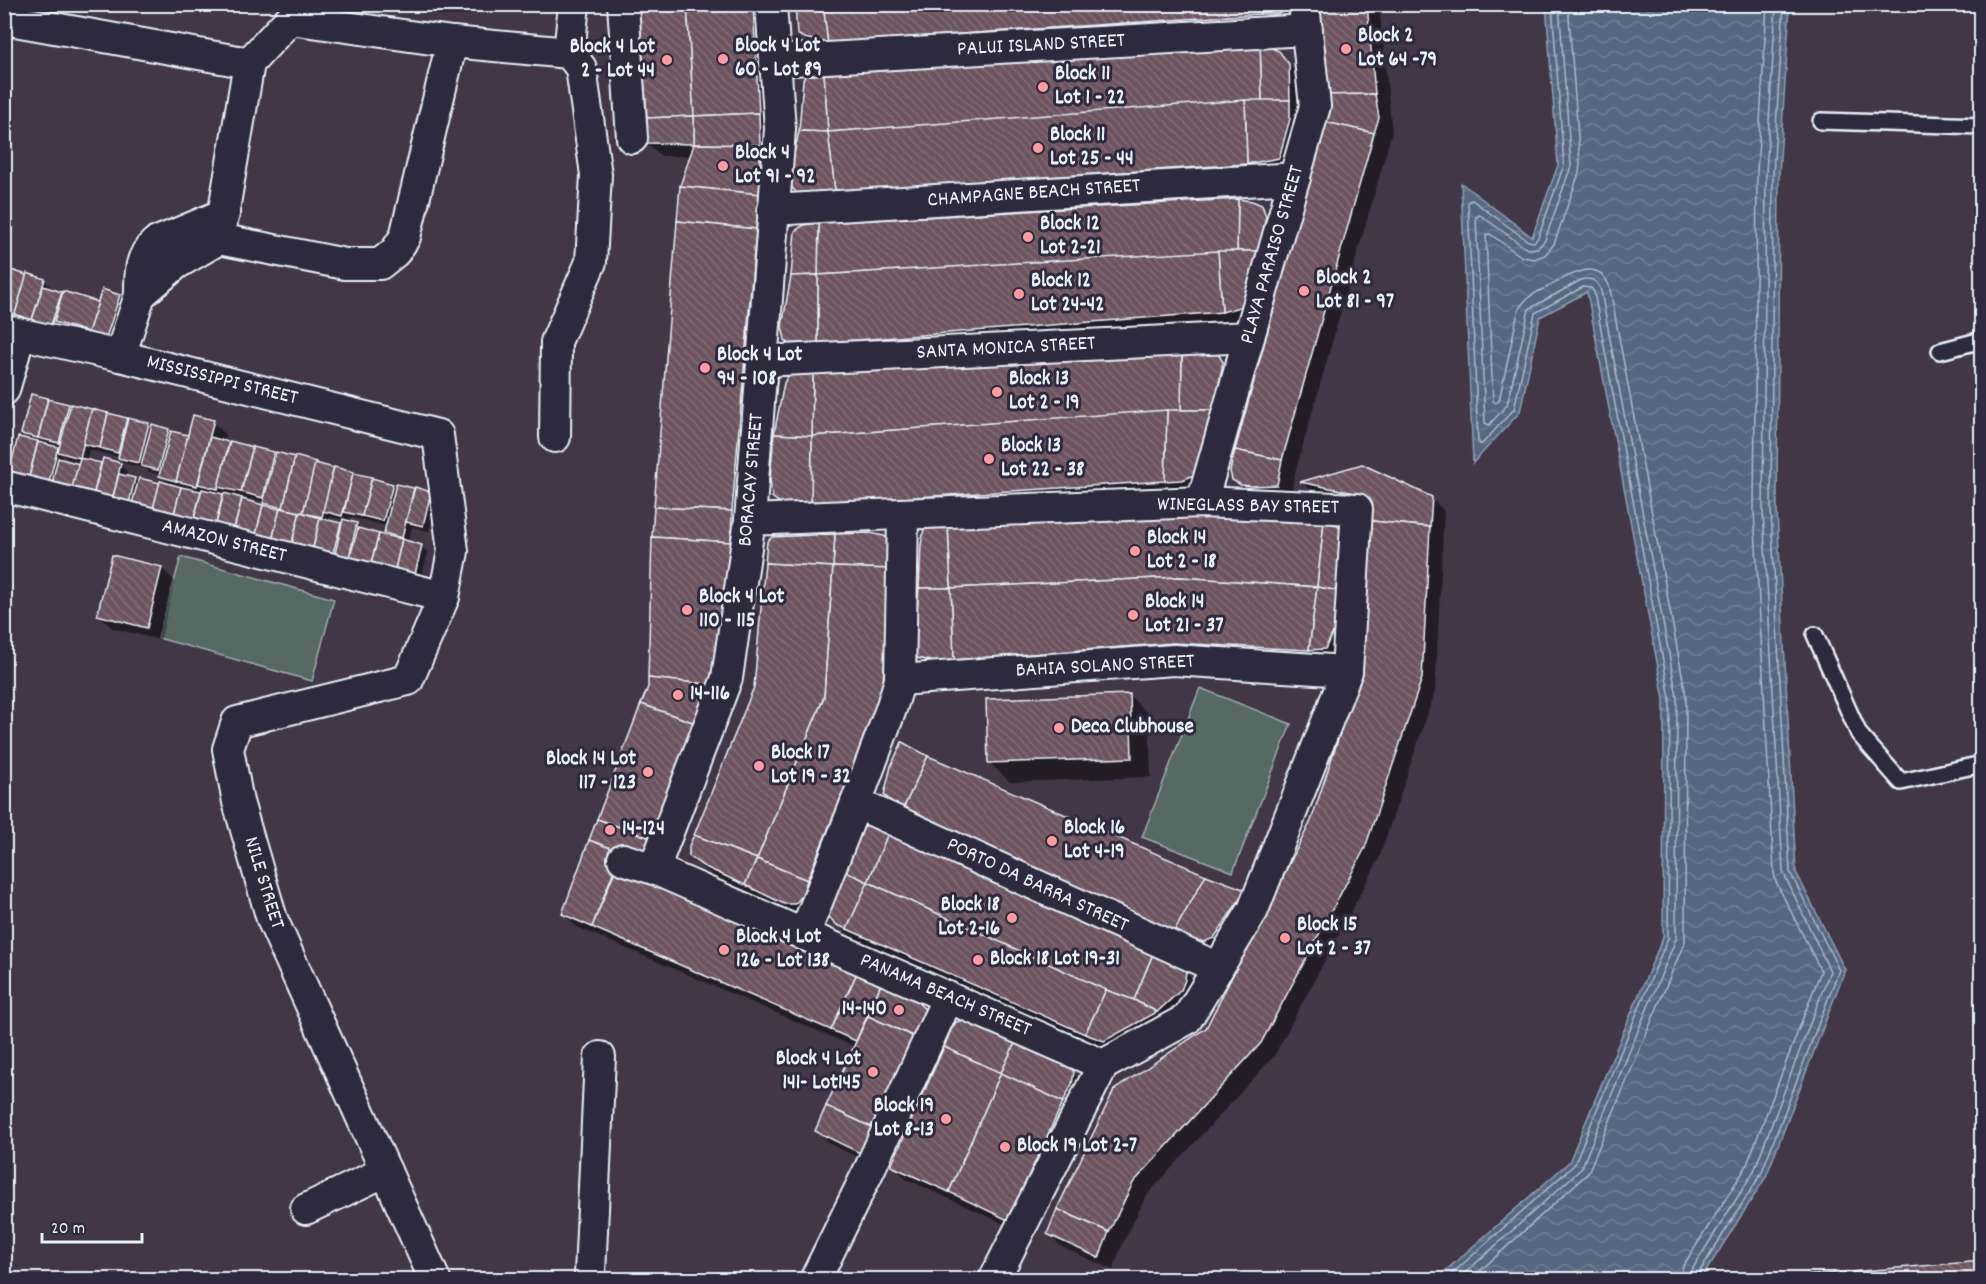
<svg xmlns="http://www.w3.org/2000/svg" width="1986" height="1284" font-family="Dekko,sans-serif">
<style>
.garden{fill:#566963;stroke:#9fadae;stroke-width:1.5}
.water{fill:url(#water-waves);stroke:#909eb0;stroke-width:1.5}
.shadow{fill:#0007;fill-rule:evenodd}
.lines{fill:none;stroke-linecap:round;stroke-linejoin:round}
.shore{stroke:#adbac8;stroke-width:1.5}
.building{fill:url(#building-back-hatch);stroke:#e8f1f8;stroke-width:1.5}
.service-casing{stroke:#e8f1f8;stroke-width:20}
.minor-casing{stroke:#e8f1f8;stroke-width:34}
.service{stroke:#2f2a3d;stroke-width:15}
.minor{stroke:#2f2a3d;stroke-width:30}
.poi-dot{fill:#ff9aa2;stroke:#2f2a3d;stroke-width:2}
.labels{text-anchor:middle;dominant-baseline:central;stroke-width:6;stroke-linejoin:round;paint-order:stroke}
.poi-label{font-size:21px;font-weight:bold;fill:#e8f1f8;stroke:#2f2a3d;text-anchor:start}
.street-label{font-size:21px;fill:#e8f1f8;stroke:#2f2a3d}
</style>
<defs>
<pattern id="water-waves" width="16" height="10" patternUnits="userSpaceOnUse" patternTransform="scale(1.5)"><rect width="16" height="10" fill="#556780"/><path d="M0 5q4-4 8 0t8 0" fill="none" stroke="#6d7d93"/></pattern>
<pattern id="building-back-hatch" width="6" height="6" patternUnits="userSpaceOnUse" patternTransform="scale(1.5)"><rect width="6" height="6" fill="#6c545f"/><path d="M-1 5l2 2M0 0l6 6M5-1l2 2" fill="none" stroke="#816d77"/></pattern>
</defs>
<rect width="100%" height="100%" fill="#413747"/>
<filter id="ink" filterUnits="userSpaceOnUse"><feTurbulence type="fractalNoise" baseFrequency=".0167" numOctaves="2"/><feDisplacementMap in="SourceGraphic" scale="12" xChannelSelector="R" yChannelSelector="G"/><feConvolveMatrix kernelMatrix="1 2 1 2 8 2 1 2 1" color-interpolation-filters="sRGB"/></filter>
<g filter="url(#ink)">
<g class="garden">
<polygon points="181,557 334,599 312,681 158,638"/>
<polygon points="1200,688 1291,724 1233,872 1142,837"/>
</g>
<polygon class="water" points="1546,5 1790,5 1779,174 1777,511 1796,872 1845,970 1766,1177 1701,1279 1436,1279 1569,1162 1663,937 1664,699 1587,292 1540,317 1520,412 1473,463 1461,183 1532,237 1558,165"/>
<g class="shadow">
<polygon points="640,4 764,4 772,127 744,525 665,867 880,985 916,1002 882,1169 830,1144 817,1131 855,1047 577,927 563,914 649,687 691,156 661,156 647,143 648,118"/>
<polygon points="1304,4 1301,23 812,47 799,33"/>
<polygon points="1321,4 1379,4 1392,132 1295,473 1290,498 1247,493 1233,479 1329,113"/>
<polygon points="1278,52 1301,79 1303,133 1292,171 814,208 824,75"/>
<polygon points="1261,206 1274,220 1246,323 807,359 792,276"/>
<polygon points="44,280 50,286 49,289 64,296 99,304 119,296 125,303 113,344 62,328 59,325 57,331 4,314 4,285"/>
<polygon points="1217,355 1231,369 1209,487 813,518"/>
<path d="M32,396L68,405L71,408L72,406L189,437L213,422L226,435L224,442L274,453L277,456V454L392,485L396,488L397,485L431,493L437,499L429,531L412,527L408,543L421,546L428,552L419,588L16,482L31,442L23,433ZM89,450L119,457L126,464L145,468L149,472L161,475L167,482L185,487L184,489L139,484L135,480L125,477L127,471L120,465L102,464L86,461ZM63,455L66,458L81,462L80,466L62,461ZM148,466L166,471L165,474L148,469ZM241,497L265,502L271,508L241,500ZM329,517L345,520L343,527L340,524L328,521ZM350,517L387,526L385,532L391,538L363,531L357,524L348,522Z"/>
<polygon points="1362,465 1431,498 1444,511 1435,692 1378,861 1274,1056 1146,1196 1122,1245 1113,1270 1062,1247 1049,1234 1208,1029 1312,822 1362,673 1373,521 1368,506 1315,495 1303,483"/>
<polygon points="1324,524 1338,661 932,671 919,657"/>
<polygon points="905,563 895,713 799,917 718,878 704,869 691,856"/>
<polygon points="161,568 175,581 160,640 112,628 98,615"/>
<polygon points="1129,695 1149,715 1151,777 1010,782 990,763"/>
<polygon points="885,794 1245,892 1218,954 899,808"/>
<polygon points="831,917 1180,966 1194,980 1198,994 1118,1053 852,938"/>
<polygon points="1067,1066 1081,1080 1022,1232 906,1179 893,1165"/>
</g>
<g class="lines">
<g class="shore">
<polyline points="1445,1280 1574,1165 1668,938 1670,698 1594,292 1591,288 1583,287 1535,313 1514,409 1483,443 1480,444 1478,441 1468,202 1472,200 1528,241 1534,242 1538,238 1564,165 1552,4"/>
<path d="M1457,1280L1581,1169L1676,939L1677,697L1601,291C1598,281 1591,277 1581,280L1529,309L1507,405L1489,425L1485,423L1476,217L1480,215L1527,249L1538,248L1545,240L1571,166L1559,4"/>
<path d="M1470,1280L1588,1173L1685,941L1686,696L1610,289C1600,255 1571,275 1551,285C1538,292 1523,297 1518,312L1499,401L1496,403L1493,401L1486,235L1490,234L1522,257L1534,259L1545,255L1554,244L1579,173L1580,163L1568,4"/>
<polyline points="1680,1280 1683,1266 1746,1167 1821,971 1776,882 1774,873 1754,511 1757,173 1767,4"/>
<polyline points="1689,1280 1691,1271 1754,1171 1830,971 1783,872 1763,511 1766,173 1776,4"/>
<polyline points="1697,1280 1698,1274 1761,1174 1839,970 1790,872 1771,511 1773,174 1784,4"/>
</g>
</g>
<g class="building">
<polygon points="639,4 687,4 694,116 647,118"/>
<polygon points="687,4 753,4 759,113 694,116"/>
<polygon points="795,4 823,4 828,43 804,38 797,34"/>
<polygon points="823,4 1260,4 1260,14 828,43"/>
<polygon points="1260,4 1291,4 1288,10 1278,14 1260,14"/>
<polygon points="1318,4 1367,4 1375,94 1325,95"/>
<polygon points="1260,45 1264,45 1279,51 1289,64 1290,100 1262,101"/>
<polygon points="1260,45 1262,101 828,132 824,74"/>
<polygon points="807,72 824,74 828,132 799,131 803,80"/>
<polygon points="1375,94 1379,118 1374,133 1325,122 1325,95"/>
<polygon points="1245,100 1290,100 1290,119 1279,158 1247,164"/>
<polygon points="1245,100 1247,164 835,191 828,132"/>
<polygon points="759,113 760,145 694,144 694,116"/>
<polygon points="694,116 694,144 646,143 647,118"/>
<polygon points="1325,122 1374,133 1282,460 1235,450"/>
<polygon points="799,131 828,132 835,191 799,196 790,185 790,172"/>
<polygon points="694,144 760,145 760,194 680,186"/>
<polygon points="680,186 760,194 756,229 677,221"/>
<polygon points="1238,199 1252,201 1262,205 1266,216 1259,251 1237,251"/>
<polygon points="1238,199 1237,251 818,275 819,223"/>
<polygon points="677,221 756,229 732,511 654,507"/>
<polygon points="819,223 818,275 791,276 795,231 804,225"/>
<polygon points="1218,251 1259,251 1243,306 1222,312"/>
<polygon points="1218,251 1222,312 818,343 818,275"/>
<polygon points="8,269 27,275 15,314 4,311 4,280"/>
<polygon points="27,273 45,279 32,320 15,314"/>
<polygon points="818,275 818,343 792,346 785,340 782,326 791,276"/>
<polygon points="43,286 62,292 51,325 32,320"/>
<polygon points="102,289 120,295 106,338 88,332"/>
<polygon points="63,291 98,302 88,332 54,322"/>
<polygon points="1203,351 1218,354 1223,362 1214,410 1181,410 1182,352"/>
<polygon points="1182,352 1181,410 812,436 813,373"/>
<polygon points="790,372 813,373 812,436 774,434 784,383"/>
<polygon points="31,394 48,398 38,438 21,434"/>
<polygon points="48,399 69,404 59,443 38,438"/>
<polygon points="71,404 92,409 80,458 58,452"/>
<polygon points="92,409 108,413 100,448 83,444"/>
<polygon points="1167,410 1214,410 1196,474 1182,480 1165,481"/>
<polygon points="1167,410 1165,481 811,504 812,436"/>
<polygon points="108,413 127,418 118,453 100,448"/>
<polygon points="193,415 214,420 197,486 176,481"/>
<polygon points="128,418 149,423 139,463 118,458"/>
<polygon points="152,424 169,429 158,470 141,466"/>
<polygon points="171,431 188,435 176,481 159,476"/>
<polygon points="774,434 812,436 811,504 781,504 772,497 770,479"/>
<polygon points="18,437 38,441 28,481 8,476"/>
<polygon points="210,437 229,442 218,489 198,484"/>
<polygon points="230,441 253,447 241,492 218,487"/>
<polygon points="38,442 58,447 48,486 28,481"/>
<polygon points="253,447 274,452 263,498 241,492"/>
<polygon points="1235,450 1282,460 1277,485 1251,486 1241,485 1232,480 1230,471"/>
<polygon points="276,452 295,457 283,508 263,503"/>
<polygon points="295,456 316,462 303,513 283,508"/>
<polygon points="58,458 79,464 70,495 50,491"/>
<polygon points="80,458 101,463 92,501 70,495"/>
<polygon points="103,458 121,463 111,506 92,501"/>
<polygon points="315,463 334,468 322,517 303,513"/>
<polygon points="1362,464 1432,497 1430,527 1372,521 1366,504 1355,493 1300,482"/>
<polygon points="334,467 354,472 342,516 323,511"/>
<polygon points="353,473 372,477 362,516 344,512"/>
<polygon points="119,474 135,478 126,517 109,512"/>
<polygon points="139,478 160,483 152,513 131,507"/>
<polygon points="372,478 393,484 383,521 362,516"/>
<polygon points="160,481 181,487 173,518 152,513"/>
<polygon points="396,484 414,488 402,538 384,533"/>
<polygon points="181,487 201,491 193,523 173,518"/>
<polygon points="415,487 431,492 423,526 406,522"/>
<polygon points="202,489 223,494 215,528 193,523"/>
<polygon points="224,493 242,498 233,533 215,528"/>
<polygon points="242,499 263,505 255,539 233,533"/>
<polygon points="263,505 280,509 272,541 255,539"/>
<polygon points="654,507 732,511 731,542 652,537"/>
<polygon points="280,508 300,512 291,546 272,541"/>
<polygon points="300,512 320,518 312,552 291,547"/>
<polygon points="1188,513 1324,522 1317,587 1180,577 951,588 948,526"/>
<polygon points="320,518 341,523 332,557 312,553"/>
<polygon points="343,519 357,523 347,566 333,562"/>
<polygon points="1372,521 1430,527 1422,678 1365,848 1261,1043 1133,1183 1109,1232 1057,1209 1114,1090 1206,1028 1311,821 1360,673"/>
<polygon points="1324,522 1337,525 1345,534 1340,591 1317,587"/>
<polygon points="932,525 948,526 951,588 919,588 921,545 924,529"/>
<polygon points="358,528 379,534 370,566 349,561"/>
<polygon points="870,533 884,536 890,541 891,569 833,567 835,534"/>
<polygon points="379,534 402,539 394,574 370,568"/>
<polygon points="835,534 833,567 765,563 767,542 772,537"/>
<polygon points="652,537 731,542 715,685 648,678"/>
<polygon points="402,539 422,545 413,583 394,574"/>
<polygon points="112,555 162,567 147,628 97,615"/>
<polygon points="765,563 833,567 824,697 757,859 694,835 754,687"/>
<polygon points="833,567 891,569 882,699 807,880 757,859 824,697"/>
<polygon points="1180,577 1317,587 1309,650 1173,643 954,660 951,588"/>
<polygon points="1317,587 1340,591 1338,622 1325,649 1309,650"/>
<polygon points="919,588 951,588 954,660 935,662 917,658 914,647"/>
<polygon points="648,678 715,685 698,724 641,704 648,687"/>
<polygon points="1130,694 1132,758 988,763 986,699"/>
<polygon points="641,704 698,724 656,840 597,819"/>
<polygon points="902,742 928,756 904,807 893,803 884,795 891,766"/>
<polygon points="928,756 1206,875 1174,932 904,807"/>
<polygon points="597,819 656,840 638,858 621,852 589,840"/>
<polygon points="873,825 889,831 868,882 842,870 857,833 864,826"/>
<polygon points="889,831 1153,954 1134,1000 1106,990 868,882"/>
<polygon points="694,835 757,859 745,885 703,866 689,856 689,846"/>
<polygon points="589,840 621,852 592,927 562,914"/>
<polygon points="757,859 807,880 802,896 795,904 784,904 745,885"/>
<polygon points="616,868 857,973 831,1030 592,927"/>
<polygon points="842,870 868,882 847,929 837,925 830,918 827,909"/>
<polygon points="1206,875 1246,890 1214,938 1204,942 1191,939 1174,932"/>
<polygon points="868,882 1106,990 1085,1034 847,929"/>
<polygon points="1153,954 1181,965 1186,971 1185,980 1181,990 1157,1012 1134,1000"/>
<polygon points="857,973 881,984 856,1041 831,1030"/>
<polygon points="881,984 916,1001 929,1013 919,1039 868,1016"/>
<polygon points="1106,990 1134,1000 1157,1012 1104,1041 1085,1034"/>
<polygon points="868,1016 919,1039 880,1131 826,1106"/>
<polygon points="962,1020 971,1021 1016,1041 1001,1073 944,1047 951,1030 956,1022"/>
<polygon points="1016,1041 1068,1065 1074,1072 1072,1084 1063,1102 1001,1073"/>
<polygon points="944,1047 1001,1073 949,1192 891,1166"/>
<polygon points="1001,1073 1063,1102 1008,1220 949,1192"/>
<polygon points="826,1106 880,1131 868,1157 815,1131"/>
<polygon points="1057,1209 1109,1232 1099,1258 1047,1234"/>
<polygon points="1982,1261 1982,1280 1752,1280"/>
</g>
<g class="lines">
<g class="service-casing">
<g id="service">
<polyline points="1821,121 1982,126"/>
<polyline points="1940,351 1982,340"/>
<polyline points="1815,635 1859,734 1901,782 1982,764"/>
</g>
</g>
<g class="minor-casing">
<g id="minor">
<polyline points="623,4 632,138"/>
<polyline points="4,19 249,63"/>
<polyline points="569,53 574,4"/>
<polyline points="775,61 1307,30"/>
<polyline points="773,210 1295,178"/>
<polyline points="219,239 249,63 290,19 452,42 569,53 581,68 596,175 591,262 556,342 555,437"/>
<path d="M140,295C140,275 139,257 155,243L224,214"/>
<polyline points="4,330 120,356 438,435 453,551 444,597 408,680 237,722 228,749 238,802 272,919 435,1280"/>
<polyline points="120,356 140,295 176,264 219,239 345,264 380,264 395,252 405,237 452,42"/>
<polyline points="762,361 1249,337"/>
<polyline points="4,390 20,334"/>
<polyline points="4,486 444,597"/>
<polyline points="1202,502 1315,106 1304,4"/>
<polyline points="750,520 1202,502 1357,509 1347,671 1253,910 1187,1019 1103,1065"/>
<polyline points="900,680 1174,660 1347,671"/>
<polyline points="856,803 1218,968"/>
<polyline points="623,859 654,869 1103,1065"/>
<polyline points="654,869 727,678 750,520 780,129 771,4"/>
<polyline points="804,935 856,803 891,709 900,680 903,514"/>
<polyline points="306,1209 386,1171"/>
<polyline points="593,1280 590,1274 600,1057"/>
<polyline points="815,1280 871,1166 948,997"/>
<polyline points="994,1280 1103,1065"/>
</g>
</g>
<use href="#service" class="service"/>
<use href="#minor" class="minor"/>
</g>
</g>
<g class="poi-dot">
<circle cx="1346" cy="49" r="6"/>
<circle cx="723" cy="59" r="6"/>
<circle cx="667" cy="60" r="6"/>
<circle cx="1043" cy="87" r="6"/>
<circle cx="1038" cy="148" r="6"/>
<circle cx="723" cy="166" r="6"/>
<circle cx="1028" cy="237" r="6"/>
<circle cx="1304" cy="291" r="6"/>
<circle cx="1019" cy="294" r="6"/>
<circle cx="705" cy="368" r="6"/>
<circle cx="997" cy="392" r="6"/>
<circle cx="989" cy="459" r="6"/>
<circle cx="1135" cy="551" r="6"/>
<circle cx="687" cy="610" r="6"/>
<circle cx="1133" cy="615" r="6"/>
<circle cx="678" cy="695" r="6"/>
<circle cx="1059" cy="728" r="6"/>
<circle cx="759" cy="766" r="6"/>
<circle cx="648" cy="772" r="6"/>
<circle cx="610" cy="830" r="6"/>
<circle cx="1052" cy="841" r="6"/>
<circle cx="1012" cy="918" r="6"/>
<circle cx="1285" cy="938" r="6"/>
<circle cx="724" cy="950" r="6"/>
<circle cx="978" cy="960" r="6"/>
<circle cx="899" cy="1010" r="6"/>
<circle cx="873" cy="1072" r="6"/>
<circle cx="946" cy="1119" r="6"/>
<circle cx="1005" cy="1147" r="6"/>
</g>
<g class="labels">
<g class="poi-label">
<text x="1358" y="37">Block 2<tspan x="1358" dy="24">Lot 64 -79</tspan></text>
<text x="735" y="47">Block 4 Lot<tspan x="735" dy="24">60 - Lot 89</tspan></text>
<text x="655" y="48" text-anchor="end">Block 4 Lot<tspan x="655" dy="24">2 - Lot 44</tspan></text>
<text x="1055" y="75">Block 11<tspan x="1055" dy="24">Lot 1 - 22</tspan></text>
<text x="1050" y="136">Block 11<tspan x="1050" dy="24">Lot 25 - 44</tspan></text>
<text x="735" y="154">Block 4<tspan x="735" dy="24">Lot 91 - 92</tspan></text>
<text x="1040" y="225">Block 12<tspan x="1040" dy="24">Lot 2-21</tspan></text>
<text x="1316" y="279">Block 2<tspan x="1316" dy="24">Lot 81 - 97</tspan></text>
<text x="1031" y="282">Block 12<tspan x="1031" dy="24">Lot 24-42</tspan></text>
<text x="717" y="356">Block 4 Lot<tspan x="717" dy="24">94 - 108</tspan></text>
<text x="1009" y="380">Block 13<tspan x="1009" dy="24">Lot 2 - 19</tspan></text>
<text x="1001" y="447">Block 13<tspan x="1001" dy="24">Lot 22 - 38</tspan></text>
<text x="1147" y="539">Block 14<tspan x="1147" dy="24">Lot 2 - 18</tspan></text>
<text x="699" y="598">Block 4 Lot<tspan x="699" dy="24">110 - 115</tspan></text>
<text x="1145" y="603">Block 14<tspan x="1145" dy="24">Lot 21 - 37</tspan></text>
<text x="690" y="695">14-116</text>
<text x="1071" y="728">Deca Clubhouse</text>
<text x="771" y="754">Block 17<tspan x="771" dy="24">Lot 19 - 32</tspan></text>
<text x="636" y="760" text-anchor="end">Block 14 Lot<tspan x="636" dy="24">117 - 123</tspan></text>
<text x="1064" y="829">Block 16<tspan x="1064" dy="24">Lot 4-19</tspan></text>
<text x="622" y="830">14-124</text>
<text x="1000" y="906" text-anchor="end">Block 18<tspan x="1000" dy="24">Lot 2-16</tspan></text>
<text x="1297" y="926">Block 15<tspan x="1297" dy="24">Lot 2 - 37</tspan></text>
<text x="736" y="938">Block 4 Lot<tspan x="736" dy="24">126 - Lot 138</tspan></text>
<text x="990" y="960">Block 18 Lot 19-31</text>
<text x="887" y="1010" text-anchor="end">14-140</text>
<text x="861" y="1060" text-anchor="end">Block 4 Lot<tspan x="861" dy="24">141- Lot145</tspan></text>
<text x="934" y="1107" text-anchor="end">Block 19<tspan x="934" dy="24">Lot 8-13</tspan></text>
<text x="1017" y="1147">Block 19 Lot 2-7</text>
</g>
<g class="street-label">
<text transform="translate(1041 46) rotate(-3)">PALUI ISLAND STREET</text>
<text transform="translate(1034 194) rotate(-4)">CHAMPAGNE BEACH STREET</text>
<text transform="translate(1273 255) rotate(-74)">PLAYA PARAISO STREET</text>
<text transform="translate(1006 349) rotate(-3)">SANTA MONICA STREET</text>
<text transform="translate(222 381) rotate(14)">MISSISSIPPI STREET</text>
<text transform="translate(752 480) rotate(-85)">BORACAY STREET</text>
<text transform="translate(1248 507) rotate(1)">WINEGLASS BAY STREET</text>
<text transform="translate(224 542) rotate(14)">AMAZON STREET</text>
<text transform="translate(1105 667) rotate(-3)">BAHIA SOLANO STREET</text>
<text transform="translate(263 883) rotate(73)">NILE STREET</text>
<text transform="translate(1037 886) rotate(25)">PORTO DA BARRA STREET</text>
<text transform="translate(945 996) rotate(23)">PANAMA BEACH STREET</text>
</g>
</g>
<rect width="1986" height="1284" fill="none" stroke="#2f2a3d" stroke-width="24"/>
<rect x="12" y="12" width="1962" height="1260" fill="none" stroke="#e8f1f8" stroke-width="2" filter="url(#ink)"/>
<path d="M42 1233v9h100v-9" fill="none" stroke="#e8f1f8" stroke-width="3"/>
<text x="51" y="1233" font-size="18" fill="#e8f1f8" stroke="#2f2a3d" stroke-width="4.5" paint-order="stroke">20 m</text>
</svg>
